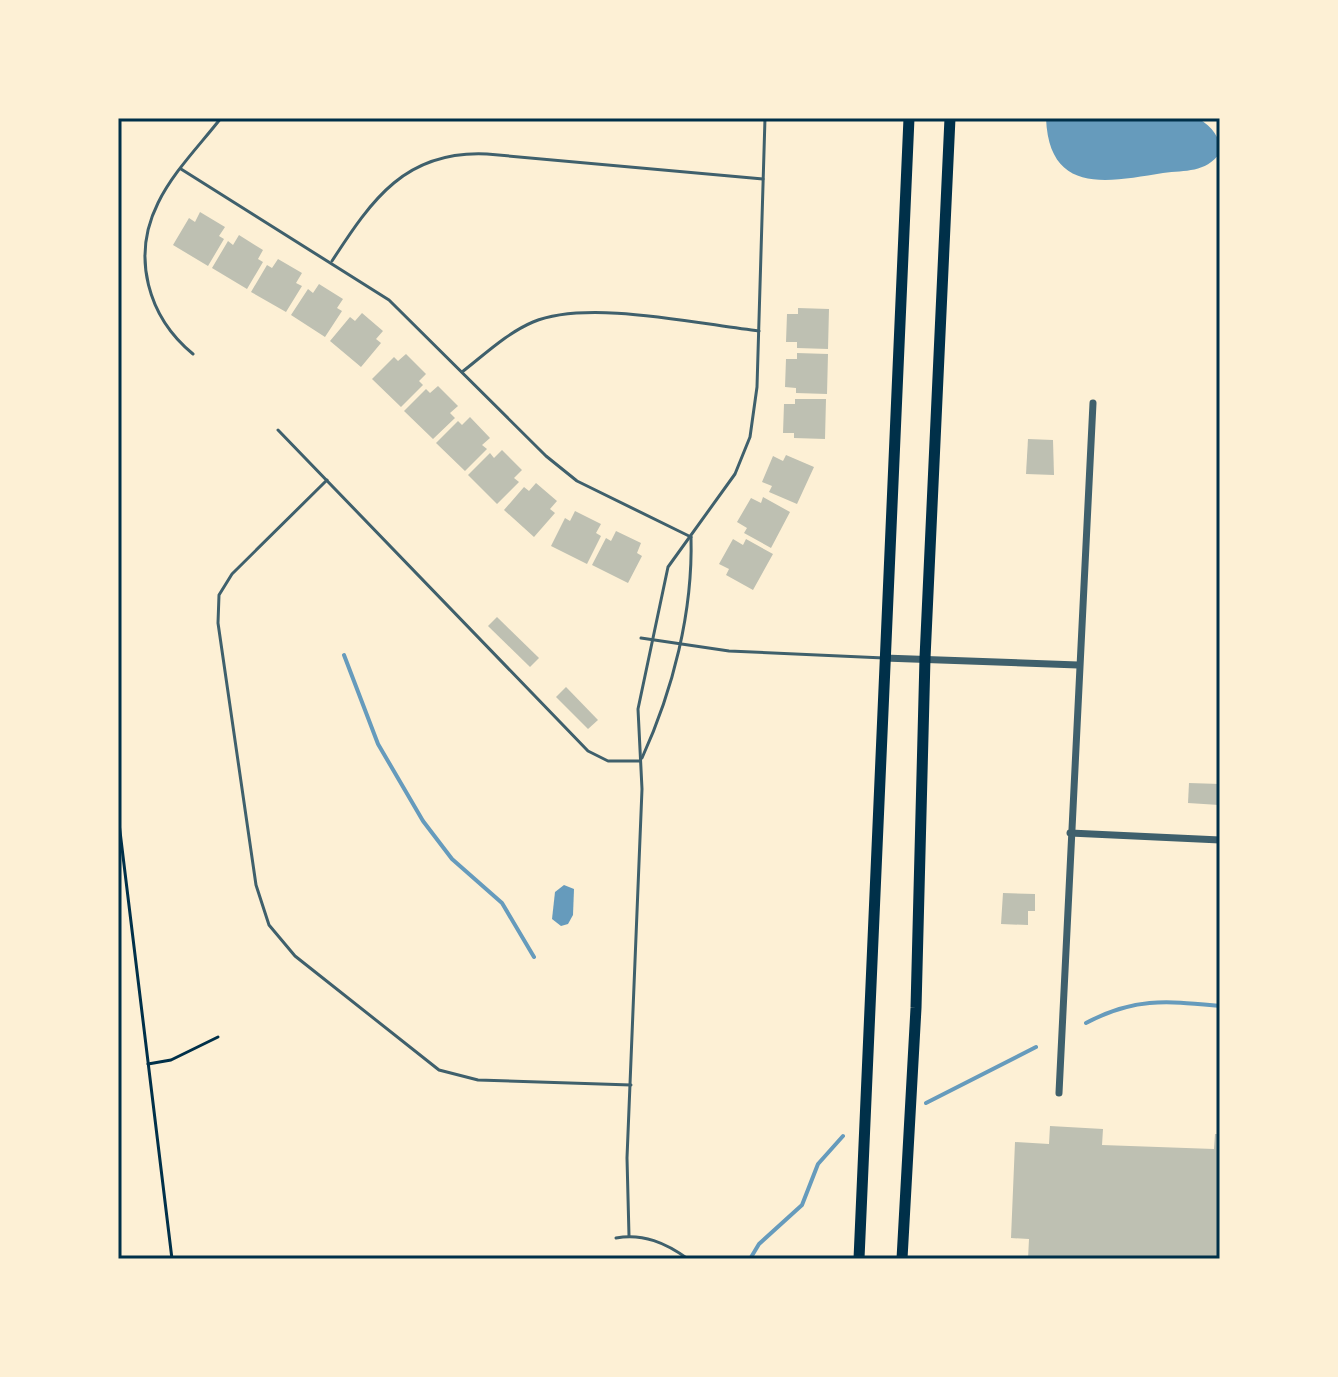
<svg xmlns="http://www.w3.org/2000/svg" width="1338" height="1377" font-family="Figtree,sans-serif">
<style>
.water{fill:#669bbc}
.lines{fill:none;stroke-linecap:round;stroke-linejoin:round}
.stream{stroke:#669bbc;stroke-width:4}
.building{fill:#bec0b2}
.path{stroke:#003049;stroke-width:3}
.service{stroke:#3f606c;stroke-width:3}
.minor{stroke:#3f606c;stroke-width:7}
.primary{stroke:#003049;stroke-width:11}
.neatline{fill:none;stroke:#003049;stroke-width:3}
</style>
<rect width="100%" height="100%" fill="#fdf0d5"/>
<g class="water">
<path d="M1046,118H1198C1213,128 1220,136 1220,153C1205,173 1186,170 1163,173C1107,182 1049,195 1046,118Z"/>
<polygon points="564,885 574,889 573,915 568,924 561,926 552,919 555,892"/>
</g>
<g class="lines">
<g class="stream">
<polyline points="344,655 378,744 423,821 452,859 502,903 534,957"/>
<path d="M1086,1023C1135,997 1167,1001 1220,1006"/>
<polyline points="926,1103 1036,1047"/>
<polyline points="750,1259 759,1244 802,1205 818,1164 843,1136"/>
</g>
</g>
<g class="building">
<polygon points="200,212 225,227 219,236 224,239 208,266 173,245 189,218 195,222"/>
<polygon points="239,235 263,250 258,259 263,262 247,289 212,268 228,241 233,245"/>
<polygon points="278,259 302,273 296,283 302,286 286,312 251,292 267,265 272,268"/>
<polygon points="319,284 343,299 337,308 342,311 325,337 291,315 308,289 313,293"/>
<polygon points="798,308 829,309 828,349 797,348 797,342 786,342 787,314 798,314"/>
<polygon points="362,313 383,331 376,339 381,343 361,367 330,341 350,317 355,321"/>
<polygon points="797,353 828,354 827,394 796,393 796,388 785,387 786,359 797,359"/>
<polygon points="406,354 426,374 419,381 423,385 401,407 372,379 394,357 398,361"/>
<polygon points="438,386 458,406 450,413 455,418 433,439 404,411 426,389 430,393"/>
<polygon points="795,399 826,399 825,439 794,438 794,433 783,433 784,404 795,404"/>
<polygon points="470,417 490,438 482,445 487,449 465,471 436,443 458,421 462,425"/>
<polygon points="1028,439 1053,440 1054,475 1026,474"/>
<polygon points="502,450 522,470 514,478 519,482 497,504 468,475 490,453 494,458"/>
<polygon points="786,455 814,467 797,504 769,492 772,486 762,482 773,456 783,461"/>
<polygon points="536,483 557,501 550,509 555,513 534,537 504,510 524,487 529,491"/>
<polygon points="763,497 790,512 771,548 744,533 747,528 737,522 751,498 761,503"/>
<polygon points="575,511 601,524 596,533 601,536 587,564 551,546 565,518 570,521"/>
<polygon points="616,531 641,543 637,553 642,556 628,583 592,565 606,538 611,541"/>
<polygon points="733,539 743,545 746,539 773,554 753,590 726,575 729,569 719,564"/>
<polygon points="497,617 539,658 530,667 488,626"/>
<polygon points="566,687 598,720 588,729 556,697"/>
<polygon points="1189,783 1220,784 1219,805 1188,803"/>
<polygon points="1003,893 1035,894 1035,911 1028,911 1028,925 1001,924"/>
<polygon points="1050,1126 1103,1129 1102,1145 1214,1149 1215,1134 1220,1134 1220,1259 1028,1259 1029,1239 1011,1238 1015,1142 1049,1144"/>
</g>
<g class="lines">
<g class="path">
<polyline points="118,815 172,1259"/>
<polyline points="148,1064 171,1060 218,1037"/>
</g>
<g class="service">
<polyline points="181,169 389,300 546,456 577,481 691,537"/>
<path d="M332,261C372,199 406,150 487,154L763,179"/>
<path d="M193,354C148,317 131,257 158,203C173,172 200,145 221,118"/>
<path d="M462,372C484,355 507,333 533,322C587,299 698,324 759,331"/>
<polyline points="278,430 588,751 608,761 640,761"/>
<polyline points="327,480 232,574 219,595 218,623 256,885 269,925 295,956 439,1070 478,1080 631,1085"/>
<polyline points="641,638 729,651 884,658"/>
<path d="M642,758C673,690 693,612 691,537"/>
<polyline points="629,1236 627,1158 642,789 638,709 668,567 735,474 750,437 757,387 765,118"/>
<path d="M616,1238C643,1233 666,1243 688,1259"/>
</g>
<g class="minor">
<polyline points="884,658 1078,665"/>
<polyline points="1070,833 1220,840"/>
<polyline points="1059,1093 1093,403"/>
</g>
<g class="primary">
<polyline points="859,1259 909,118"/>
<polyline points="902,1259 916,1008 925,658 950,118"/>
</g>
</g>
<rect width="1338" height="1377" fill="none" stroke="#fdf0d5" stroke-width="240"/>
<rect x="120" y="120" width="1098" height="1137" class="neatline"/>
</svg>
